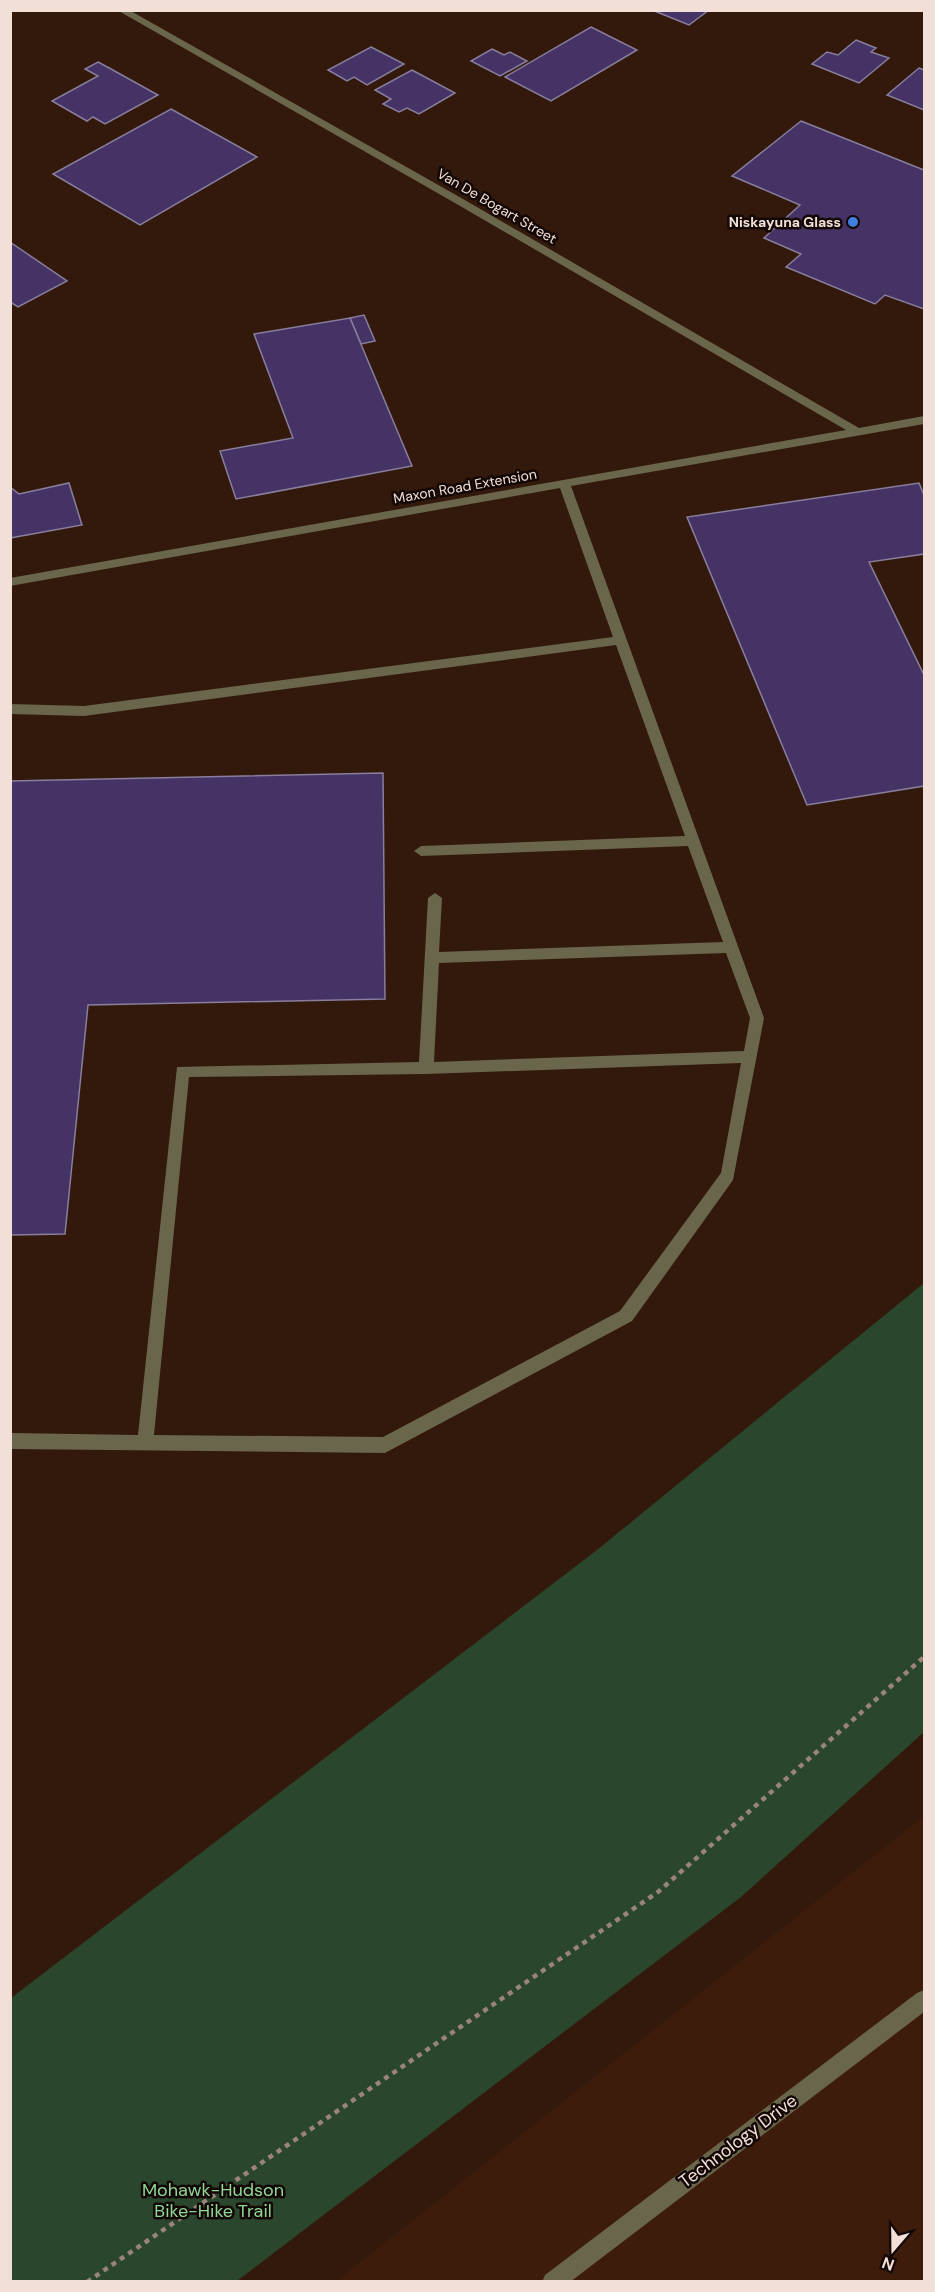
<svg xmlns="http://www.w3.org/2000/svg" width="935" height="2292" font-family="'DM Sans',sans-serif">
<style>
.built{fill:#3d1c0c}
.green{fill:#2a462c}
.building{fill:#453365;stroke:#887e9d;stroke-width:1.5}
.lines{fill:none;stroke-linecap:round;stroke-linejoin:round}
.path{stroke:#9a847a;stroke-width:4.5;stroke-dasharray:5 5;stroke-linecap:butt}
.minor{fill:#69664c;fill-rule:evenodd}
.shop-dot{fill:#3f7fe0;stroke:#120704;stroke-width:2}
.labels{text-anchor:middle;dominant-baseline:central;stroke-width:5;stroke-linejoin:round;paint-order:stroke}
.far-street-label{font-size:14px;fill:#f2dfd7;stroke:#120704}
.far-poi-label{font-size:14px;font-weight:bold;fill:#f2dfd7;stroke:#120704;text-anchor:end}
.near-street-label{font-size:18px;fill:#f2dfd7;stroke:#120704}
.near-park-label{font-size:18px;fill:#90d796;stroke:#120704}
</style>
<rect width="100%" height="100%" fill="#33190c"/>
<polygon class="built" points="924,1816 924,2281 336,2281"/>
<polygon class="green" points="924,1283 924,1732 741,1897 237,2281 11,2281 11,1998 597,1550"/>
<g class="building">
<polygon points="652,10 709,10 689,25"/>
<polygon points="591,27 637,50 551,101 505,77"/>
<polygon points="856,40 876,48 871,52 889,58 859,83 812,64 827,52 838,55"/>
<polygon points="371,47 404,64 367,85 354,77 347,81 328,70"/>
<polygon points="492,49 504,55 510,52 527,61 500,76 471,61"/>
<polygon points="98,62 111,69 158,95 105,124 93,117 87,121 52,101 98,76 85,69"/>
<polygon points="919,68 924,70 924,110 887,95"/>
<polygon points="412,70 455,93 419,114 407,108 399,112 383,104 391,99 375,90"/>
<polygon points="171,109 257,157 140,225 53,174"/>
<polygon points="801,121 924,170 924,309 885,295 875,304 786,267 801,254 764,238 800,205 732,176"/>
<polygon points="10,242 67,281 18,307 10,302"/>
<polygon points="364,315 375,341 361,344 350,318"/>
<polygon points="350,318 412,466 236,499 220,451 293,438 254,334"/>
<polygon points="69,483 82,525 10,538 10,487 19,494"/>
<polygon points="919,483 924,495 924,554 869,562 924,675 924,786 807,805 687,517"/>
<polygon points="383,773 385,999 88,1005 65,1234 10,1235 10,781"/>
</g>
<g class="lines">
<polyline class="path" points="87,2282 658,1892 924,1657"/>
<g class="minor">
<path d="M117,10H129L463,199L859,428L924,416V424L571,486L764,1018L733,1180L632,1321L385,1453L10,1449V1433L138,1435L177,1067L419,1062L428,898L435,893L442,898L439,952L723,942L688,846L421,856L414,851L421,846L685,836L616,645L84,716L10,714V704L84,706L613,637L560,488L10,586V578L846,430L455,203ZM726,953L750,1018L744,1051L434,1062L439,963ZM741,1063L721,1173L620,1311L383,1437L154,1435L189,1077L426,1074Z"/>
<polygon points="924,1990 924,2012 570,2282 542,2282 545,2275 917,1993"/>
</g>
</g>
<circle class="shop-dot" cx="853" cy="222" r="6"/>
<g class="labels">
<g class="far-street-label">
<text transform="translate(497 206) rotate(30)">Van De Bogart Street</text>
<text transform="translate(465 486) rotate(-10)">Maxon Road Extension</text>
</g>
<g class="far-poi-label">
<text x="841" y="222">Niskayuna Glass</text>
</g>
<g class="near-street-label">
<text transform="translate(738 2141) rotate(-37)">Technology Drive</text>
</g>
<g class="near-park-label">
<text x="213" y="2190">Mohawk-Hudson<tspan x="213" dy="21">Bike-Hike Trail</tspan></text>
</g>
</g>
<rect width="935" height="2292" fill="none" stroke="#f2dfd7" stroke-width="24"/>
<g transform="translate(893 2250) rotate(200)" stroke="#120704" stroke-width="4.5" paint-order="stroke">
<path d="M0-4.5L10 22L0 15L-10 22Z" fill="#f2dfd7"/>
<text y="-9" font-size="16" font-weight="bold" text-anchor="middle" fill="#f2dfd7">N</text>
</g>
</svg>
